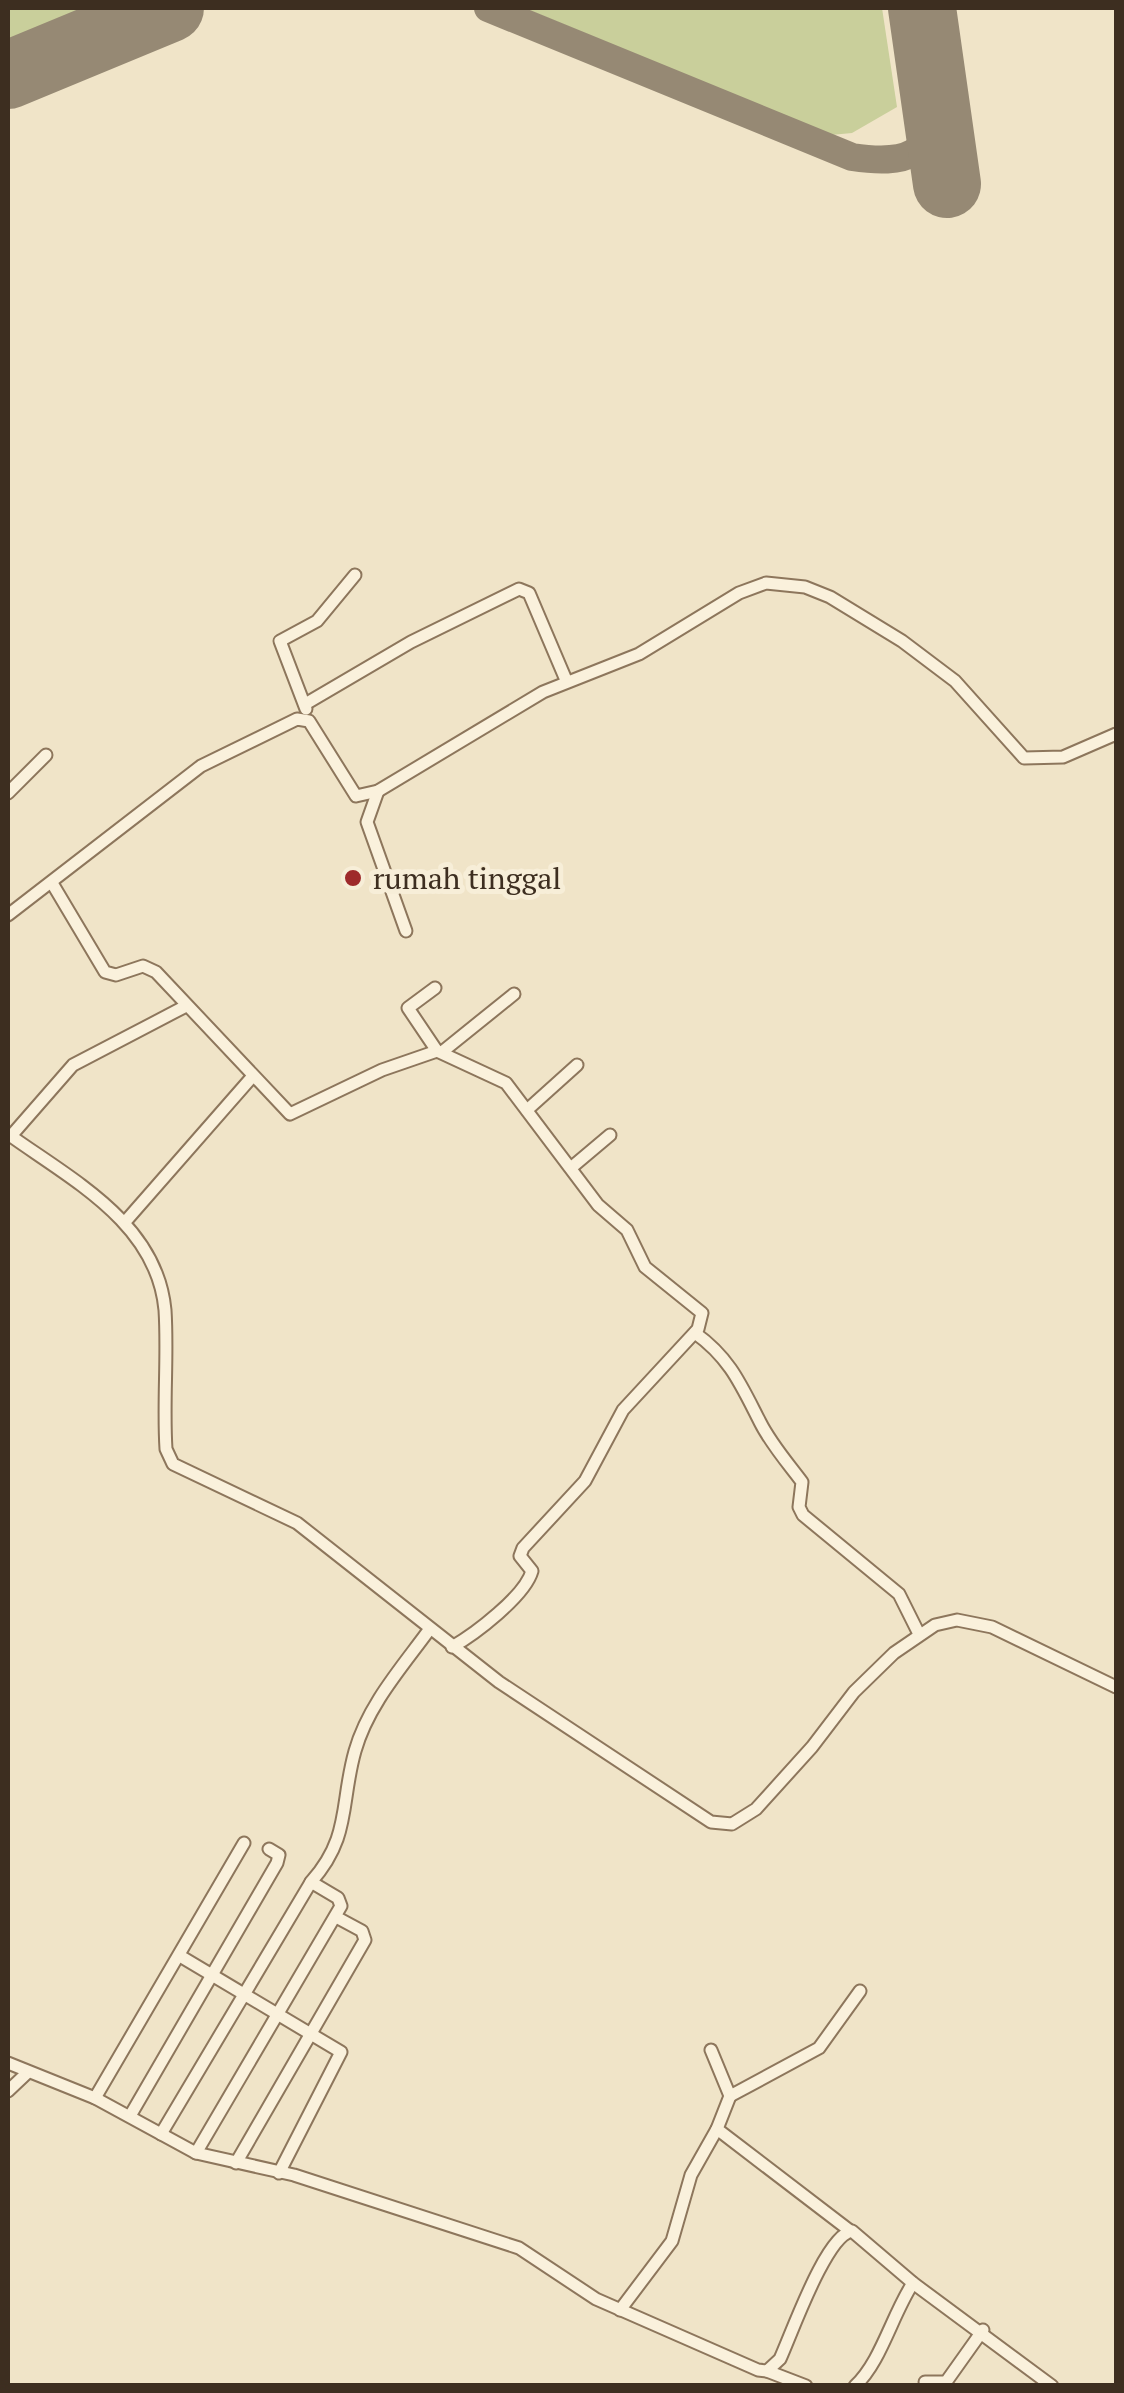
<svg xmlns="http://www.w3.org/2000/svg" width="1124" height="2393" font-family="'PT Serif',serif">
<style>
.green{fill:#c9cf9b}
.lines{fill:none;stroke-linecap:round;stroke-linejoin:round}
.taxiway{stroke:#968974;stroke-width:28}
.runway{stroke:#968974;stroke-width:68}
.minor-casing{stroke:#8d765c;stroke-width:15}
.minor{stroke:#faf1dc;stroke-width:11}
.poi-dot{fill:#9e2a2b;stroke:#f7eed8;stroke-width:4}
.labels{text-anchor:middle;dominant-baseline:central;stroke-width:10;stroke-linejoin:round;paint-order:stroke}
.poi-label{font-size:30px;fill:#3d2e20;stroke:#f7eed8;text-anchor:start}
</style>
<rect width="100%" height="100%" fill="#f0e4c8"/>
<g class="green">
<polygon points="8,8 84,8 8,39"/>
<polygon points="524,8 882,8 897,107 852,133 831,135"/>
</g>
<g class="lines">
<path class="taxiway" d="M488,8L852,157C905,165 935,157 935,98"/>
<g class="runway">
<polyline points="922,8 947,184"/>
<polyline points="8,75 170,8"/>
</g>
<g class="minor-casing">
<g id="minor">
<polyline points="307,703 411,642 519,589 529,593 566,680"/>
<polyline points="306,709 280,641 317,621 355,575"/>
<polyline points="378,791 367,822 406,931"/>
<polyline points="8,793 46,755"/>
<path d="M52,883L105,972L116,975L143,966L156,972L290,1114L382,1070L437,1051L506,1083L598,1205L627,1230L645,1267L702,1313L698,1329L623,1410L585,1481L523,1548L520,1556L532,1571C525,1596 475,1634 452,1647"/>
<polyline points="8,915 201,766 297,719 309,721 356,796 378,791 543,692 639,654 739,593 766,583 805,587 830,597 902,641 955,681 1024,758 1063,757 1116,734"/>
<polyline points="435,988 408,1008 437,1051"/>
<polyline points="442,1052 514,994"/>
<polyline points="527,1110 577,1065"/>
<path d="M8,1134C72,1180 157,1223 165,1310C168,1356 163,1403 166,1449L173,1464L297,1523L499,1682L711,1822L732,1824L756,1809L812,1747L854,1692L894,1653L935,1625L957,1620L992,1627L1116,1687"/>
<polyline points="11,1136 73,1065 186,1006"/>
<polyline points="572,1167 610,1135"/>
<polyline points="125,1222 252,1077"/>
<path d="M695,1333C730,1358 741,1385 760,1422C771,1444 787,1462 802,1482L799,1507L803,1515L899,1594L919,1634"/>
<polyline points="180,1956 341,2052 279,2173"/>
<polyline points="711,2050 730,2096 717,2129 849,2230"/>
<path d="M8,2063L95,2098L196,2153L294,2175L519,2248L596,2299L758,2370L767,2371L780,2359C792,2333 826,2235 852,2231L913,2283L1052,2386"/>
<polyline points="8,2091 26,2074"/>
<polyline points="730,2096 819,2048 860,1991"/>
<polyline points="95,2098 244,1843"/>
<polyline points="130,2116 277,1863 279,1855 269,1849"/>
<path d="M161,2134L311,1882C351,1837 340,1804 355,1751C368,1705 402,1667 429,1630"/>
<polyline points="196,2153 341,1906 338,1898 311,1882"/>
<polyline points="236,2163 365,1940 362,1931 336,1917"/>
<polyline points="620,2310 672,2241 691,2175 717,2129"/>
<polyline points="767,2371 806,2386"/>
<polyline points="925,2382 946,2382 983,2330"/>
<path d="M855,2386C881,2362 892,2315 913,2283"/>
</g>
</g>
<use href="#minor" class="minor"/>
</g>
<circle class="poi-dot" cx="353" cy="878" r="10"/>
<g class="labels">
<g class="poi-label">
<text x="373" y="878">rumah tinggal</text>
</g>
</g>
<rect width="1124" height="2393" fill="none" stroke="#3d2e20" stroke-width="20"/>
</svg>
